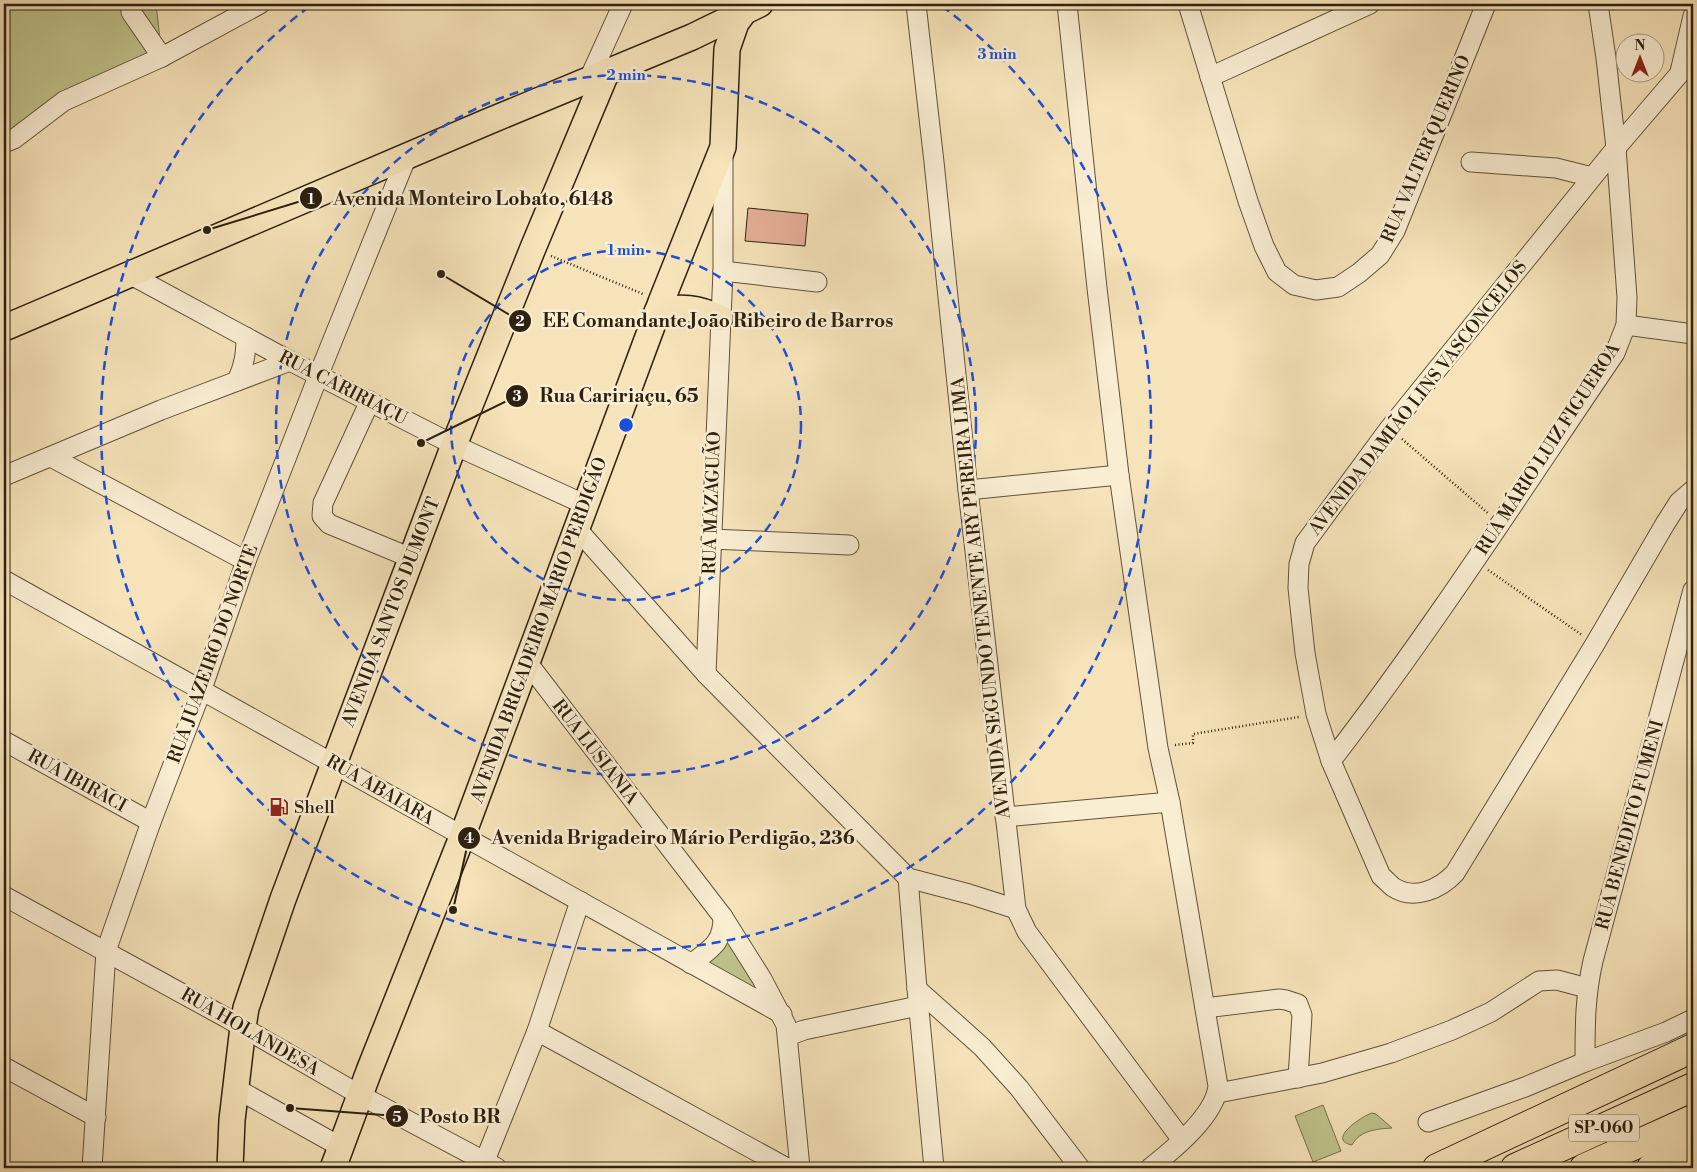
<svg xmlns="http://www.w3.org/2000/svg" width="1697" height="1172" font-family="'Libre Bodoni',serif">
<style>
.green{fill:#c0c38c;stroke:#77724e}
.building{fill:#e5ae97;stroke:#2e210f}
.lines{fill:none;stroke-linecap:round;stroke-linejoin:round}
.minor-casing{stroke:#60523a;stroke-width:21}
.major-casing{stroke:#2e210f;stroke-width:28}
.highway-casing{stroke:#2e210f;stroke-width:30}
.path{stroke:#2e210f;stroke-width:2.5;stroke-dasharray:1 2.5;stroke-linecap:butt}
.minor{stroke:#f9edd2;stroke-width:19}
.major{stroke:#f6e3b9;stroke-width:25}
.highway{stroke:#f6e3b9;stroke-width:28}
.ring{fill:none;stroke:#1d4ed8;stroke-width:2.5;stroke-dasharray:9 6}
.labels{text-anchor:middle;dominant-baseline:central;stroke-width:5;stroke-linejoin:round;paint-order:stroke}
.shield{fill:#f9edd2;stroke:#6b5e4a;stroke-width:1}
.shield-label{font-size:16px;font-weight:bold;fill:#2e210f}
.street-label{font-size:18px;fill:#2e210f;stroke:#f9edd2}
.poi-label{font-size:18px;fill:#2e210f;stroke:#f9edd2;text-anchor:start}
.centre{fill:#1d4ed8;stroke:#f9edd2;stroke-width:2.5}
.ring-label{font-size:15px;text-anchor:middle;font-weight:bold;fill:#1d4ed8;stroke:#f9edd2;stroke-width:5;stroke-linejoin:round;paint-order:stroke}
.leader{fill:none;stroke:#2e210f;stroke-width:2}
.callout-dot{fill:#2e210f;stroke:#f9edd2;stroke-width:2}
.mark-label{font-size:15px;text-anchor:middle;font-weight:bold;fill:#fff}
.callout-label{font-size:19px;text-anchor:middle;font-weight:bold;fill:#2e210f;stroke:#f9edd2;stroke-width:5;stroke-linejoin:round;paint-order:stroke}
</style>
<rect width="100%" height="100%" fill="#f6e3b9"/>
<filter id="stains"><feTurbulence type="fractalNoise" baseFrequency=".004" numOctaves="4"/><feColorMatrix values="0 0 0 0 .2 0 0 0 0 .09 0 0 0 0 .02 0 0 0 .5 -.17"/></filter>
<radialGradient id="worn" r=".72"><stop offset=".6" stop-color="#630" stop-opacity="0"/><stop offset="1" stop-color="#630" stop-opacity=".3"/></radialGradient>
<g class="green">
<polygon points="4,4 156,4 162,57 4,135"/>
<polygon points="726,929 764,999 696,962"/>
<polygon points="1323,1105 1341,1151 1313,1162 1295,1116"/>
<path d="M1372,1113L1376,1114L1392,1128C1377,1129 1360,1130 1352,1145C1326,1140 1362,1116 1372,1113Z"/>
</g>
<polygon class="building" points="748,208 808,214 805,246 745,241"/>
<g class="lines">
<g class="minor-casing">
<g id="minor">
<polyline points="131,4 131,12 162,57"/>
<polyline points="916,4 934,162 968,490 1016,909 1027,932 1182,1140"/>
<path d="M1067,4L1097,288L1119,475L1158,748L1170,802L1218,1086C1215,1116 1173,1150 1150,1168"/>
<polyline points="1188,4 1248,201 1264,246 1277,272 1294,285 1316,290 1338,287 1359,273 1380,255 1395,231 1486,4"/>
<path d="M1693,58L1616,148L1389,429L1305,543L1299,564L1298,588L1305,653L1316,714L1331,761L1381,876C1385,879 1389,884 1393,887C1414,901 1440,889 1455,873L1595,644L1665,524L1679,502L1693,490"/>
<polyline points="1680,72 1693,16"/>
<polyline points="1210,77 1370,4"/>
<polyline points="589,79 623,4"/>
<polyline points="4,143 14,139 64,101 162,57 260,4"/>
<polyline points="1471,162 1556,168 1592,177"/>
<polyline points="723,271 817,282"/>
<polyline points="131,275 290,361 454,445 586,505"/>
<polyline points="1626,325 1693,334"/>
<path d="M237,381C244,366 246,354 246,337"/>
<polyline points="370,401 323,503 322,516 329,524 411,558"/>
<polyline points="51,457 246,561"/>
<polyline points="4,476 161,410 290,361"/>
<polyline points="968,490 1119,475"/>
<polyline points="577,529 706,674 908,878 969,894 1016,909"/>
<polyline points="711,539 849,545"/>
<path d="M4,580C264,723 522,870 782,1014"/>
<polyline points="527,662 723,917 762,979 786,1025 800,1168"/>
<polyline points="706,674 723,271 723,155"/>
<polyline points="4,741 151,822"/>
<path d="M1331,761C1432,630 1522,490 1615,353L1626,325L1627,297L1616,148L1606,58L1598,4"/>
<polyline points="1005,817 1170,802"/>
<polyline points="908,878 917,989 934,1168"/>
<polyline points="4,896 225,1017 360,1095 497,1168"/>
<path d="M691,964C710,949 723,944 723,917"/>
<polyline points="917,989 982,1047 1019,1088 1080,1168"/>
<polyline points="1205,1008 1279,999 1286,1000 1298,1004 1302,1015 1298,1078"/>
<polyline points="537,1031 787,1168"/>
<polyline points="788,1036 804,1030 918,1006"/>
<path d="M1585,1062C1585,1024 1585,997 1593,961L1693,590"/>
<polyline points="4,1067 96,1117"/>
<polyline points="235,1088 341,1147"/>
<polyline points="1218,1093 1322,1073 1391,1053 1452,1030 1491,1012 1539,981 1557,980 1587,988"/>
<polyline points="1428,1122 1525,1087 1585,1062 1666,1032 1693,1019"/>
<polyline points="92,1168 106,951 151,822 202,689 246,561 319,374 407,156"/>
<polyline points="482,1168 537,1031 580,901"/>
</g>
</g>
<g class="major-casing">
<g id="major">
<path d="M657,312C680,305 699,308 720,318"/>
<polyline points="4,328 487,122 692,37 760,4"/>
<polyline points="230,1168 232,1120 243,1027 246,1008 283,899 454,445 533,248 607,71"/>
<polyline points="333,1168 369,1071 462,837 661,302 723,147 727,49 736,23 744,12"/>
</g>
</g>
<g class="highway-casing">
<g id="highway">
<polyline points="1437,1168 1693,1048"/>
<polyline points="1515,1168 1693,1087"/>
<polyline points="1584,1168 1693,1119"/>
<polyline points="1651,1168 1693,1149"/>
</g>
</g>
<g class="path">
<polyline points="551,256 643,294"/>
<polyline points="1402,439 1489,514"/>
<polyline points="1488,570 1582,635"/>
<polyline points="1175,745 1193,743 1193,734 1299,717"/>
</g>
<use href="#minor" class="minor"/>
<use href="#major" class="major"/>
<use href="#highway" class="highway"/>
</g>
<g class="ring">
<circle cx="626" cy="425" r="175"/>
<circle cx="626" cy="425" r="350"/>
<path d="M942 6A525 525 0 1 1 310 6"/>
</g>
<defs>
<g id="fuel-bare" transform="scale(1.5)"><path d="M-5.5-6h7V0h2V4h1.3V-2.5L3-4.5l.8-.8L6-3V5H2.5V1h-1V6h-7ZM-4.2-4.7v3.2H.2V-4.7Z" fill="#8f2418" stroke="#f9edd2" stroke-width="2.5" paint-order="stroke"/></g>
</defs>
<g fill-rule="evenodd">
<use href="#fuel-bare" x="279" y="807"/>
</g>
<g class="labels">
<rect class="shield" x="1569" y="1114.5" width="70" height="27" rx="4"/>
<g class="shield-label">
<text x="1604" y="1128">SP-060</text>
</g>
<g class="street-label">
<text transform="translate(1426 149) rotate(-67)">RUA VALTER QUERINO</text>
<text transform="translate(343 388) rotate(27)">RUA CARIRIAÇU</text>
<text transform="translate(1418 398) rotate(-52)">AVENIDA DAMIÃO LINS VASCONCELOS</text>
<text transform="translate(1548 449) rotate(-57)">RUA MÁRIO LUIZ FIGUEROA</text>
<text transform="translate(712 503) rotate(-88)">RUA MAZAGUÃO</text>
<text transform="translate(981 598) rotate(-96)">AVENIDA SEGUNDO TENENTE ARY PEREIRA LIMA</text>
<text transform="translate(391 612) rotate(-69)">AVENIDA SANTOS DUMONT</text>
<text transform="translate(539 630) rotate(-70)">AVENIDA BRIGADEIRO MÁRIO PERDIGÃO</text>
<text transform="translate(213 654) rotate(-70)">RUA JUAZEIRO DO NORTE</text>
<text transform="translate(595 752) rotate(52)">RUA LUSIANIA</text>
<text transform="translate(77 781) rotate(29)">RUA IBIRACI</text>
<text transform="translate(380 790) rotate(30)">RUA ABAIARA</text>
<text transform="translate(1630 825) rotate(-75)">RUA BENEDITO FUMENI</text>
<text transform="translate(250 1032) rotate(30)">RUA HOLANDESA</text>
</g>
<g class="poi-label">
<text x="294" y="807">Shell</text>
</g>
</g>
<circle cx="626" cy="425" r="8" class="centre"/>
<g class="ring-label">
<text x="997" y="59">3 min</text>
<text x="626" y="80">2 min</text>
<text x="626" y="255">1 min</text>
</g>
<path class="leader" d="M207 230L311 198M441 274L520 321M421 443L517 396M453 910L469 838M290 1108L397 1116"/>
<g class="callout-dot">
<circle cx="207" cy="230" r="5"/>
<circle cx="441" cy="274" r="5"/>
<circle cx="421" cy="443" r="5"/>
<circle cx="453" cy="910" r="5"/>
<circle cx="290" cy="1108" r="5"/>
<circle cx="311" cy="198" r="12"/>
<circle cx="520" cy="321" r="12"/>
<circle cx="517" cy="396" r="12"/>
<circle cx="469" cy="838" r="12"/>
<circle cx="397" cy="1116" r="12"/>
</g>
<g class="mark-label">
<text x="311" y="204">1</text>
<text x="520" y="326">2</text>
<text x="517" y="401">3</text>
<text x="469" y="843">4</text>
<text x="397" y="1122">5</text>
</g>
<g class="callout-label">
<text x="473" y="205">Avenida Monteiro Lobato, 6148</text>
<text x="718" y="327">EE Comandante João Ribeiro de Barros</text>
<text x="619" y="402">Rua Caririaçu, 65</text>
<text x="673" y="844">Avenida Brigadeiro Mário Perdigão, 236</text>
<text x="460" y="1123">Posto BR</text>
</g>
<rect width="1697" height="1172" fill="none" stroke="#f6e3b9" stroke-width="20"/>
<rect x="5" y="5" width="1687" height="1162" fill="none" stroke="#2e210f" stroke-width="2.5"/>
<rect x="10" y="10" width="1677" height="1152" fill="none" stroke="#2e210f"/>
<g transform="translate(1640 58)"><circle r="24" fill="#f9edd2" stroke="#a89b84"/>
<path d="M0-4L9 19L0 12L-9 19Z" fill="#8f2418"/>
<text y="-8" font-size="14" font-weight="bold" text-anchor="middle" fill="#2e210f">N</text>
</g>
<rect width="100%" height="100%" filter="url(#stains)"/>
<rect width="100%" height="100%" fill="url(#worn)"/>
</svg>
